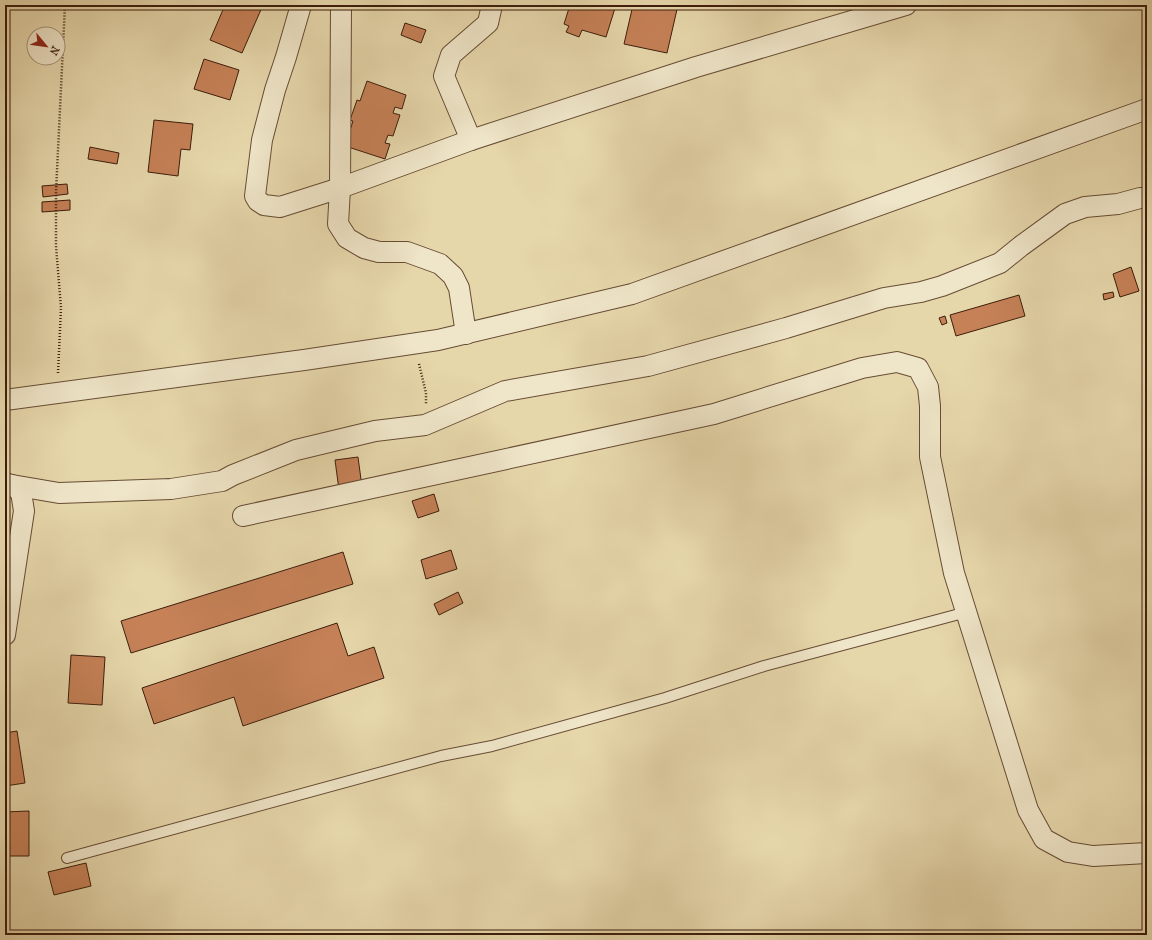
<svg xmlns="http://www.w3.org/2000/svg" width="1152" height="940" font-family="'IM FELL French Canon',serif">
<style>
.building{fill:#c68157;stroke:#3d1d0c}
.lines{fill:none;stroke-linecap:round;stroke-linejoin:round}
.lane-casing{stroke:#674c34;stroke-width:12}
.street-casing{stroke:#674c34;stroke-width:22}
.path{stroke:#3d1d0c;stroke-width:2.5;stroke-dasharray:1 2;stroke-linecap:butt}
.lane{stroke:#efe5c8;stroke-width:10}
.street{stroke:#efe5c8;stroke-width:20}
</style>
<rect width="100%" height="100%" fill="#e6d7ab"/>
<filter id="stains"><feTurbulence type="fractalNoise" baseFrequency=".005" numOctaves="4"/><feColorMatrix values="0 0 0 0 .2 0 0 0 0 .09 0 0 0 0 .02 0 0 0 .5 -.17"/></filter>
<radialGradient id="worn" r=".72"><stop offset=".6" stop-color="#630" stop-opacity="0"/><stop offset="1" stop-color="#630" stop-opacity=".3"/></radialGradient>
<g class="building">
<polygon points="225,5 263,5 242,53 210,40"/>
<polygon points="570,5 604,5 615,8 606,37 582,30 579,37 566,32 569,26 564,24"/>
<polygon points="633,5 678,5 667,53 624,44"/>
<polygon points="405,23 426,30 421,43 401,35"/>
<polygon points="204,59 239,70 230,100 194,89"/>
<polygon points="367,81 406,95 402,109 395,107 393,113 400,115 393,136 388,135 385,143 390,144 385,159 345,146 353,121 350,120 357,100 360,101"/>
<polygon points="154,120 193,124 190,150 181,149 178,176 148,172"/>
<polygon points="90,147 119,153 117,164 88,159"/>
<polygon points="67,184 68,194 43,197 42,186"/>
<polygon points="70,200 70,210 42,212 42,202"/>
<polygon points="1131,267 1139,291 1120,297 1113,274"/>
<polygon points="1113,292 1114,297 1104,300 1103,294"/>
<polygon points="1019,295 1025,316 956,336 950,315"/>
<polygon points="945,316 947,323 942,325 939,318"/>
<polygon points="358,457 362,487 339,490 335,460"/>
<polygon points="434,494 439,511 418,518 412,501"/>
<polygon points="451,550 457,569 426,579 421,560"/>
<polygon points="343,552 353,584 131,653 121,621"/>
<polygon points="458,592 463,603 439,615 434,604"/>
<polygon points="337,623 348,656 374,647 384,678 243,726 234,697 154,724 142,688"/>
<polygon points="71,655 105,657 102,705 68,703"/>
<polygon points="17,731 25,783 5,786 5,733"/>
<polygon points="29,811 29,856 5,856 5,812"/>
<polygon points="86,863 91,886 54,895 48,872"/>
</g>
<g class="lines">
<g class="lane-casing">
<polyline id="lane" points="67,858 441,756 492,746 665,698 764,666 967,612"/>
</g>
<g class="street-casing">
<g id="street">
<polyline points="301,5 286,57 275,90 262,140 255,196 258,201 264,205 280,207 340,188 471,140 696,67 906,5"/>
<polyline points="341,5 340,188 338,224 347,238 364,248 379,252 407,252 440,264 453,276 459,288 466,334"/>
<polyline points="471,140 444,76 451,55 488,23 492,5"/>
<polyline points="5,400 304,360 438,340 632,294 1147,109"/>
<polyline points="5,483 12,485 21,492 24,511 5,635"/>
<polyline points="12,485 59,493 171,489 222,481 233,475 296,450 375,431 425,425 505,391 648,366 786,328 884,298 921,292 942,286 1000,263 1021,246 1065,214 1085,207 1118,204 1140,198 1147,198"/>
<polyline points="243,516 714,414 862,368 897,362 918,368 928,387 930,406 930,457 954,573 1028,810 1044,839 1068,852 1093,856 1147,853"/>
</g>
</g>
<g class="path">
<polyline points="419,364 426,393 426,404"/>
<polyline points="58,373 61,308 56,246 56,192 65,5"/>
</g>
<use href="#lane" class="lane"/>
<use href="#street" class="street"/>
</g>
<rect width="1152" height="940" fill="none" stroke="#e6d7ab" stroke-width="20"/>
<rect x="6" y="6" width="1140" height="928" fill="none" stroke="#3d1d0c" stroke-width="2"/>
<rect x="10" y="10" width="1132" height="920" fill="none" stroke="#3d1d0c"/>
<g transform="translate(46 46) rotate(119)"><circle r="19" fill="#efe5c8" stroke="#a8957d"/>
<path d="M0-3L7 15L0 10L-7 15Z" fill="#8f2418"/>
<text y="-6" font-size="11" font-weight="bold" text-anchor="middle" fill="#3d1d0c">N</text>
</g>
<rect width="100%" height="100%" filter="url(#stains)"/>
<rect width="100%" height="100%" fill="url(#worn)"/>
</svg>
